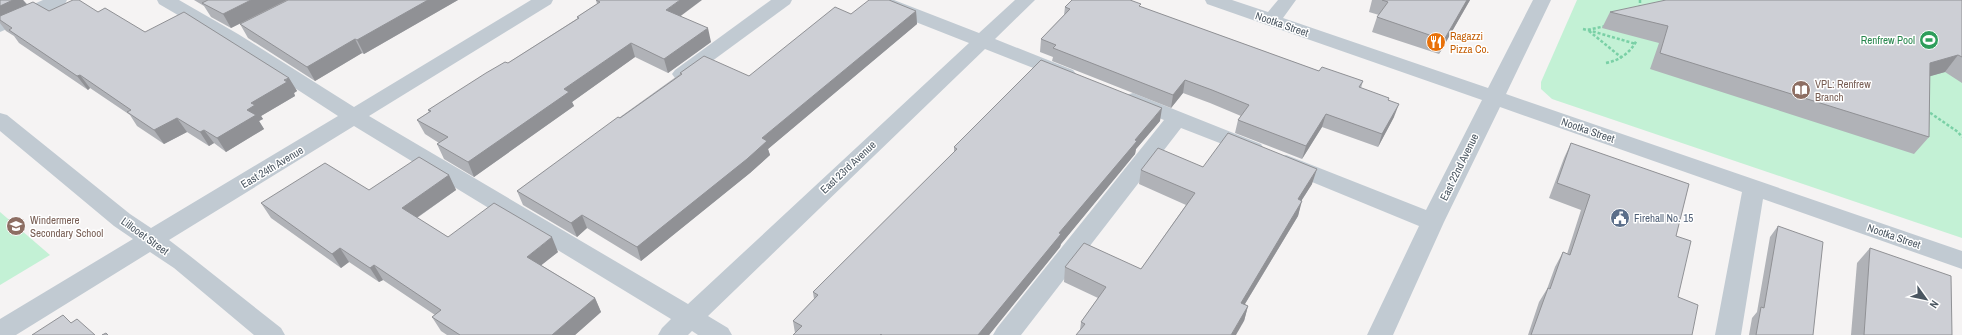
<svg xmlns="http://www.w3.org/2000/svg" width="1962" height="335" font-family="'Archivo Narrow',sans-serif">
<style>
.green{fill:#c3f1d5}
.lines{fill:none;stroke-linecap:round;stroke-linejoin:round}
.path{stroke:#7ad0a6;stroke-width:2.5;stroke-dasharray:3 2;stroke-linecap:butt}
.minor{fill:#c1cad2;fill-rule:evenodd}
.wall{fill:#b0b2b7}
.shaded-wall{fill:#909195}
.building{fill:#cdcfd5;stroke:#909195}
.labels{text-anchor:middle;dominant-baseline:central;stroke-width:3;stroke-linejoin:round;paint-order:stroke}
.street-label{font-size:11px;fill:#4a5661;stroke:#fff}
.food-label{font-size:11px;fill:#c56008;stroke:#fff;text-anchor:start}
.leisure-label{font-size:11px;fill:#27864d;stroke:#fff;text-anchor:end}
.education-label{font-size:11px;fill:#785e54;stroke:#fff;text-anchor:start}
.service-label{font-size:11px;fill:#4e5e75;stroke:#fff;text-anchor:start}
</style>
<rect width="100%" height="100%" fill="#f5f3f3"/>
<g class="green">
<polygon points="1577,0 1962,0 1962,238 1552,99 1541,89 1541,82"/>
<polygon points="0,212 50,255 0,285"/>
</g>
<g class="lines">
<g class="path">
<polyline points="1640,0 1640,7"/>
<polyline points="1583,29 1587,30 1606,26"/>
<polyline points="1588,30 1636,44"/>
<polyline points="1589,31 1622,58"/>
<path d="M1606,63C1620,60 1630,53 1637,40"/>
<polyline points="1926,110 1958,132 1962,137"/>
</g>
<g class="minor">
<polygon points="43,0 67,0 65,4 0,32 0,19"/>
<polygon points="157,0 179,0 238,34 354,107 531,0 553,0 551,4 369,116 688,304 969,43 870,4 868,0 894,0 979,33 1015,0 1035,0 995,39 1073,70 1076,74 1073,78 1066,80 1059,78 985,49 708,316 728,328 732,335 698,335 692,331 688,335 658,335 662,328 671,319 354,126 169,240 190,256 281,328 285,335 254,335 174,268 150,252 16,335 0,335 0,319 133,239 114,226 0,131 0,113 7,115 130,214 151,228 338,116 224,42 159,4"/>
<polygon points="771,0 792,0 790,4 689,78 682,80 675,78 672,74 675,70"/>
<polygon points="1205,0 1232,0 1268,12 1278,0 1296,0 1283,18 1488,88 1533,0 1551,0 1506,94 1962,251 1962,269 1763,199 1741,335 1715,335 1742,192 1500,107 1444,222 1393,335 1367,335 1419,226 1278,168 1275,163 1278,158 1286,155 1294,158 1426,210 1482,100 1207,4"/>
<polygon points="1133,93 1261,144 1264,149 1261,154 1253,156 1181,128 1021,335 993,335 997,328 1164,120 1126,105 1123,100 1126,95"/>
</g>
</g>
<g class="wall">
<polygon points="0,0 23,0 27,4 49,11 98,12 145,32 289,78 297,91 294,93 295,96 261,116 263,119 259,121 264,129 226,152 214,143 209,146 187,132 164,144 137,126 130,115 90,88 88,90 19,43 14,36 6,31 0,23"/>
<polygon points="194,0 287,0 231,28 211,17 204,6"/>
<polygon points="288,0 458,0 364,54 362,53 315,81 248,38 240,24"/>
<polygon points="596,0 681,16 711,42 668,73 635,57 572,102 574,106 474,177 444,159 437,144 439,143 425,134 417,120 429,112 428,110 508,63 578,18 577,17 597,4"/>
<polygon points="1372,0 1470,0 1439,54 1372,32 1377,17 1379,15 1369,12"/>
<polygon points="1962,0 1962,83 1945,72 1930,76 1929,137 1914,154 1650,69 1659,43 1602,28 1610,12"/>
<polygon points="1065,7 1141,7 1319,71 1363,81 1361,88 1388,100 1394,117 1378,147 1322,127 1302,159 1235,133 1238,120 1241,116 1210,103 1183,93 1171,108 1052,61 1053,57 1040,52 1041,39 1064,15"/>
<polygon points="916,11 917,24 768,149 770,155 750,173 641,261 587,228 577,237 523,205 517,191 680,74 680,73 749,76 851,14"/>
<polygon points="1160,121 1136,149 1135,154 1061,244 1060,247 989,335 793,335 795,333 793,321 814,299 813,292 954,152 954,147"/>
<polygon points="1571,143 1676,236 1678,297 1692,335 1528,335 1539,302 1547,289 1555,267 1563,252 1567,254 1581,210 1549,198 1564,158"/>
<polygon points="1203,167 1312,184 1301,201 1298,216 1245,304 1248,306 1244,321 1080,330 1081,322 1098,298 1064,282 1065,267 1141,269 1186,205 1139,184 1141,170"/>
<polygon points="449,175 456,190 417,218 448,237 558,252 541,265 595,298 601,312 575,335 447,335 441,331 432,317 435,315 383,280 379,282 349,262 341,268 271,218 261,203 369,190"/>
<polygon points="1778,226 1813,335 1749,335 1752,318 1757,312 1770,237"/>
<polygon points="1870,248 1952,335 1851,335 1857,263"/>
</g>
<g class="shaded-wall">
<polygon points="13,0 23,0 27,5 0,17 0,6"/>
<polygon points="251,0 287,0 231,28 223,14"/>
<polygon points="428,0 458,0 364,54 357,40"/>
<polygon points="680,0 702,0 670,24 666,10"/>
<polygon points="1467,0 1470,0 1439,54 1444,40"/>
<polygon points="916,11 917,24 768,149 770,155 750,173 641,261 637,247 762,138"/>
<polygon points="708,28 711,42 668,73 664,59"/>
<polygon points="355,39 362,53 315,81 307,67"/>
<polygon points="631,43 635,57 572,102 574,106 474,177 468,162 564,89"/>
<polygon points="1958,55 1945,72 1917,80 1930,63"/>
<polygon points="80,75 90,88 88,90 77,76"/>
<polygon points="289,78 297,91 294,93 295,96 261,116 263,119 259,121 264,129 226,152 217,138 247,110 251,103"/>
<polygon points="1185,80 1183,93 1171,108 1173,95"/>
<polygon points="1399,104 1394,117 1378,147 1382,134"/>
<polygon points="1162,108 1160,121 1136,149 1135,154 1061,244 1060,247 989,335 978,335 1059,233 1135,140"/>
<polygon points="1326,114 1322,127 1302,159 1306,146"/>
<polygon points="177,118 187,132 164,144 154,130"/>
<polygon points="204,130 214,143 209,146 200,132"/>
<polygon points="1317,169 1312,184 1293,214 1298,199"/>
<polygon points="449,175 456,190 409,223 402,208"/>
<polygon points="1302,201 1298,216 1237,317 1241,303"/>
<polygon points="582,215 587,228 577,237 571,223"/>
<polygon points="552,237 558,252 534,271 527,257"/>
<polygon points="340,248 349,262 341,268 332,254"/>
<polygon points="374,265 383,280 379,282 370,268"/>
<polygon points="595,298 601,312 575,335 552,335"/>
<polygon points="1248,306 1244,321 1236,335 1231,335"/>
</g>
<g class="building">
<polygon points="0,0 13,0 0,6"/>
<polygon points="73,0 79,0 98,12 105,8 145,32 184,12 289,78 284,80 287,82 251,103 255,105 247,110 256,115 217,138 204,130 200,132 177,118 154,130 127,112 131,110 80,75 77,76 9,30 12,28 0,20 0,16 33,2 49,11"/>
<polygon points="208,0 251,0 223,14 202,3"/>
<polygon points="288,0 428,0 357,40 355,39 307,67 240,24"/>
<polygon points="596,0 680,0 666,10 708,28 664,59 631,43 564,89 569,92 468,162 437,144 448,137 417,120 431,111 428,110 486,73 505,62 508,63 579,18 577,17 600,2"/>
<polygon points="869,0 889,0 916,11 762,138 767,141 747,159 637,247 582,215 571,223 517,191 618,117 620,118 682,74 680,73 704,56 749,76 835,7 851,14"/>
<polygon points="1072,0 1130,0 1141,4 1139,6 1319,71 1322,67 1363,81 1359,87 1389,98 1388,100 1399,104 1382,134 1326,114 1306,146 1238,120 1249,105 1212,90 1185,80 1173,95 1053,48 1056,45 1041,39 1070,9 1065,7"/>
<polygon points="1382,0 1467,0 1444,40 1377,17 1388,2"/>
<polygon points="1666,0 1962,0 1962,57 1958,55 1930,63 1929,137 1660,53 1668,26 1610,12"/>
<polygon points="1041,60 1162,108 1135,140 1137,141 1059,233 1061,234 978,335 882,335 881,334 880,335 793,335 802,326 793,321 818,295 813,292 957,149 954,147"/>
<polygon points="1228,133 1317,169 1298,199 1302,201 1241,303 1248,306 1231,335 1076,335 1085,324 1081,322 1106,287 1065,267 1084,243 1141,269 1195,193 1141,170 1158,148 1203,167"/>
<polygon points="1571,143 1689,184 1676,236 1691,241 1678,297 1698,305 1692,335 1531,335 1548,288 1550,289 1563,252 1570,255 1590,195 1557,183"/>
<polygon points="419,157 449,175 402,208 448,237 494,203 552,237 527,257 595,298 552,335 460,335 432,317 441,310 374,265 370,268 340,248 332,254 261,203 325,163 369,190"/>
<polygon points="1778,226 1823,242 1813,335 1756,335 1761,307 1764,308"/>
<polygon points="1870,248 1951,276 1952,335 1864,335"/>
<polygon points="63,315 71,323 77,319 95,335 32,335"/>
<polygon points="106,333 108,335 102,335"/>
</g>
<defs>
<g id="stadium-disc" transform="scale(1)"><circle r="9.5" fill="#2e9e5b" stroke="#fff"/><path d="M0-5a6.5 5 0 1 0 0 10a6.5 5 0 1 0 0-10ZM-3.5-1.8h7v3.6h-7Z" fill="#fff"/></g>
<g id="restaurant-disc" transform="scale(1)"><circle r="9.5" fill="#e8710a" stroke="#fff"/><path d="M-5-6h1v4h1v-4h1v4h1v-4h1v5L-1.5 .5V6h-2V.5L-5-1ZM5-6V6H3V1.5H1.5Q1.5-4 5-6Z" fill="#fff"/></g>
<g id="library-disc" transform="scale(1)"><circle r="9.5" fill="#8d6e63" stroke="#fff"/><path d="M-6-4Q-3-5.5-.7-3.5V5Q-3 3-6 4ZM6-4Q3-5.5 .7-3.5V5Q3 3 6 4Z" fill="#fff"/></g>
<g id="civic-disc" transform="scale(1)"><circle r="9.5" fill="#5c6f8a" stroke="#fff"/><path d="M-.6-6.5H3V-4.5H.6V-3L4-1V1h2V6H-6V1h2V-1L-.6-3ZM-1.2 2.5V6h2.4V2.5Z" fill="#fff"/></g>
<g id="school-disc" transform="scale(1)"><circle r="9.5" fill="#8d6e63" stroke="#fff"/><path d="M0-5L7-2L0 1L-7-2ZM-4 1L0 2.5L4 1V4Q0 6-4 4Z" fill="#fff"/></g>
</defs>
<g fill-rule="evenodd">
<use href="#stadium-disc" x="1929" y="40"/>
<use href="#restaurant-disc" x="1436" y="42"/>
<use href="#library-disc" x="1801" y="90"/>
<use href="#civic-disc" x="1620" y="218"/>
<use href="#school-disc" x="16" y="226"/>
</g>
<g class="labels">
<g class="street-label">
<text transform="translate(1282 24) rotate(19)">Nootka Street</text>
<text transform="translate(1588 130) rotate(19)">Nootka Street</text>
<text transform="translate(272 167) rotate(-31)">East 24th Avenue</text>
<text transform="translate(848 167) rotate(-43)">East 23rd Avenue</text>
<text transform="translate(1459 167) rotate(-64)">East 22nd Avenue</text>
<text transform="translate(145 236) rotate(36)">Lillooet Street</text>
<text transform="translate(1894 236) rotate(19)">Nootka Street</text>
</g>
<g class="food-label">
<text x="1450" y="36">Ragazzi<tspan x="1450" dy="13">Pizza Co.</tspan></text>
</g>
<g class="leisure-label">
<text x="1915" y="40">Renfrew Pool</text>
</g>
<g class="education-label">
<text x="1815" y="84">VPL: Renfrew<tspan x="1815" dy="13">Branch</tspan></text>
<text x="30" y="220">Windermere<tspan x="30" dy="13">Secondary School</tspan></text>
</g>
<g class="service-label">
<text x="1634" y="218">Firehall No. 15</text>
</g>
</g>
<g transform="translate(1926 299) rotate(123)" stroke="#ffffff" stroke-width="3" paint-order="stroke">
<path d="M0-3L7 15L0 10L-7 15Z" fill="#4a5661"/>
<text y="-6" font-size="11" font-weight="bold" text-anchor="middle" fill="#4a5661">N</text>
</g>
</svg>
